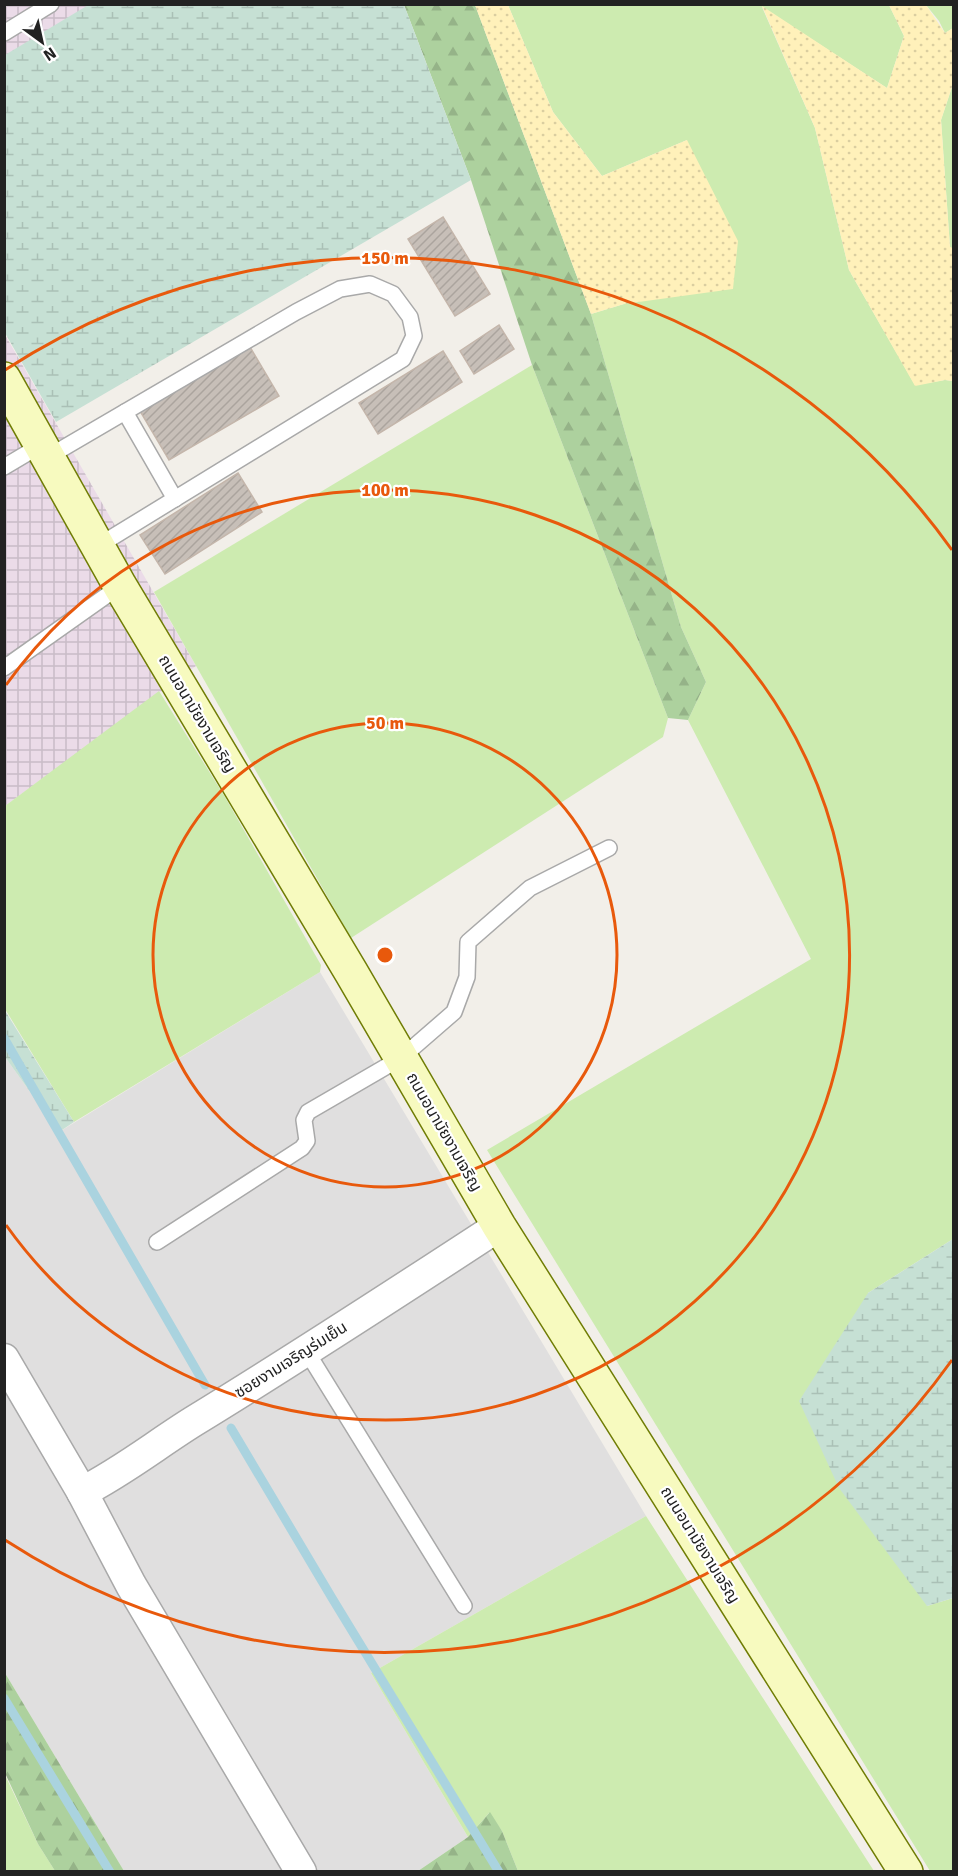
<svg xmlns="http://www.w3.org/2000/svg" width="958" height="1876" font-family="Signika,'Noto Sans Thai',sans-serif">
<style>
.residential{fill:#e0dfdf}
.industrial{fill:url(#industrial-grid)}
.grass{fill:#cdebb0}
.forest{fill:url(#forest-firs)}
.wetland{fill:url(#wetland-marsh)}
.sand{fill:url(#sand-dots)}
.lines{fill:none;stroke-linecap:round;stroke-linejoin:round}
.stream{stroke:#aad3df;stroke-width:9}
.building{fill:url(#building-hatch);stroke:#c4b6ab;stroke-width:1.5}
.lane-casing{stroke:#a9a9a9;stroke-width:18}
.street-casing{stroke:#a9a9a9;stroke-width:33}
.secondary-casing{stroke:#707d05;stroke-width:36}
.lane{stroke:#fff;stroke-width:15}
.street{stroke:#fff;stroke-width:30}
.secondary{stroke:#f7fabf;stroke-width:33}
.ring{fill:none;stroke:#e8590c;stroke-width:3}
.labels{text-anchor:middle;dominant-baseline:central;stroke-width:4.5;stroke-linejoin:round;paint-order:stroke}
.street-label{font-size:16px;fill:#222;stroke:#fff}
.centre{fill:#e8590c;stroke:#fff;stroke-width:3}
.ring-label{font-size:18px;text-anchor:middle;font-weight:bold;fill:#e8590c;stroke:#fff;stroke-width:4.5;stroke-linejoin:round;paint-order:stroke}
</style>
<defs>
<pattern id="industrial-grid" width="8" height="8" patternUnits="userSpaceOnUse" patternTransform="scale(1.5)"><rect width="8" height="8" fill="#ebdbe8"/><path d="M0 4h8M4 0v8" fill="none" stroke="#c9bcc7"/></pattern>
<pattern id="forest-firs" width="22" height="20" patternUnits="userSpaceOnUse" patternTransform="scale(1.5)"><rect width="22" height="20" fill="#add19e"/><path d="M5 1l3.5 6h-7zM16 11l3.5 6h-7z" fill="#95b388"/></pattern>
<pattern id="wetland-marsh" width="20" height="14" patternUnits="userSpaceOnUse" patternTransform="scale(1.5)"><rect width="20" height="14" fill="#c6e0d4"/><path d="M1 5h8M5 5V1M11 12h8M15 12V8" fill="none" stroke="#aac0b6"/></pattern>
<pattern id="sand-dots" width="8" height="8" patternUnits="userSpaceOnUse" patternTransform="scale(1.5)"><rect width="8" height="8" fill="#fff1ba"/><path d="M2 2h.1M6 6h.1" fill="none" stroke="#dacea0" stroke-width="1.8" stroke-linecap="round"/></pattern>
<pattern id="building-hatch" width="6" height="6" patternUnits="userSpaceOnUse" patternTransform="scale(1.5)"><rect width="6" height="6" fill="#c7bfb8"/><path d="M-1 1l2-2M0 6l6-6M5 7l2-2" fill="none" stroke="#aba49e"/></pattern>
</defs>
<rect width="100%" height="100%" fill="#f2efe9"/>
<polygon class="residential" points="320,972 646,1516 371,1673 468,1837 418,1871 124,1871 5,1673 5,1057 59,1132"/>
<g class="industrial">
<polygon points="5,4 91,5 5,56"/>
<polygon points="4,333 196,666 5,806 4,806"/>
</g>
<g class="grass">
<polygon points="508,5 889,5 904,36 887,88 762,7 815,128 849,270 915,385 945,380 953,381 953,1239 868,1293 927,1606 953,1598 953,1871 930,1871 487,1150 811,959 688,720 706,682 681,627 591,314 624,304 687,140 602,176 553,112"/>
<polygon points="926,5 953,5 953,28 945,33 939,21"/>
<polygon points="953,84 953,248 950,248 941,120"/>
<polygon points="532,365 668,718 663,737 351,938 154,592"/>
<polygon points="159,691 225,797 321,965 320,972 74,1122 5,1009 5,806"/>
<polygon points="646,1516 874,1871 518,1871 502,1831 489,1813 468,1837 371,1673"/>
<polygon points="4,1773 38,1844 55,1871 5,1871"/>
</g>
<g class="forest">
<polygon points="404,5 475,5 591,314 681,627 706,682 688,720 668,718 532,365 471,180"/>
<polygon points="5,1673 124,1871 55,1871 38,1844 5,1773"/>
<polygon points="490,1812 502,1831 518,1871 418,1871 468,1837"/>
</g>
<g class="wetland">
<polygon points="90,4 404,5 471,180 56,422 5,333 5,55"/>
<polygon points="4,1009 74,1122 59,1132 5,1057"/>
<polygon points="953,1239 953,1598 927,1606 839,1488 799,1401 868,1293"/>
</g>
<g class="sand">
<polygon points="475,5 508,5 553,112 602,176 687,140 738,241 733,289 624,304 591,314"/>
<polygon points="889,5 926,5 945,33 953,28 953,84 941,120 950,247 953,248 953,381 945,380 915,386 849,270 815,128 762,6 887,88 904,36"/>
</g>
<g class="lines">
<g class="stream">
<polyline points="4,1038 205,1385"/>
<polyline points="231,1428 332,1598 499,1872"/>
<polyline points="4,1698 110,1872"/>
</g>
</g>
<g class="building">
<polygon points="443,217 490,294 455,316 408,239"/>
<polygon points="499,325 514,349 474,374 460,351"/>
<polygon points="250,347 279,396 169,460 140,411"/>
<polygon points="443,351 462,382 378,434 359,403"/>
<polygon points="238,473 262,512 165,574 140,535"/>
</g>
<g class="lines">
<g class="lane-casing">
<g id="lane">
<polyline points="4,33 51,4"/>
<polyline points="125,412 175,499"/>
<polyline points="48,457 296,312 340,289 370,284 393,294 410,317 414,336 403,359 98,546"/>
<polyline points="4,467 41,445"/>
<polyline points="4,668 120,586"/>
<polyline points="157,1242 302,1148 307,1141 304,1120 308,1112 401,1058 454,1012 467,977 468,942 530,888 609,848"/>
<polyline points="307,1352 464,1606"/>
</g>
</g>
<g class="street-casing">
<g id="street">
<polyline points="4,1359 82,1492 131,1585 301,1872"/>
<path d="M82,1492C122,1472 157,1444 194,1421C297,1358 398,1292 499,1226"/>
</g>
</g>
<g class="secondary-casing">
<polyline id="secondary" points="4,379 120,586 351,972 499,1226 906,1872"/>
</g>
<use href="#lane" class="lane"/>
<use href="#street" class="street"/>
<use href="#secondary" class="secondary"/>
</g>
<g class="ring">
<circle cx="385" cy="955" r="232"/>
<path d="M6 685A465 465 0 1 1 6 1225"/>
<path d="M952 1360A697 697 0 0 1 5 1540M5 370A697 697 0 0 1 952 550"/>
</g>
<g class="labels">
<g class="street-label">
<text transform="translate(197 714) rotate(59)">ถนนอนามัยงามเจริญ</text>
<text transform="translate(444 1132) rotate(60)">ถนนอนามัยงามเจริญ</text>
<text transform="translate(291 1360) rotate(-32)">ซอยงามเจริญร่มเย็น</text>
<text transform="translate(700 1545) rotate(58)">ถนนอนามัยงามเจริญ</text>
</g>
</g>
<circle cx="385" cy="955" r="9" class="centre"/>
<g class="ring-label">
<text x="385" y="264">150 m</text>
<text x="385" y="496">100 m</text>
<text x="385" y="729">50 m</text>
</g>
<rect width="958" height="1876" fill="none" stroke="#222222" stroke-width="12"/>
<g transform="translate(42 42) rotate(147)" stroke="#ffffff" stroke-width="4.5" paint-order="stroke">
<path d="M0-4.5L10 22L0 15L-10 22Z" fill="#222222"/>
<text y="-9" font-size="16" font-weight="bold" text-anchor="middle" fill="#222222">N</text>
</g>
</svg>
